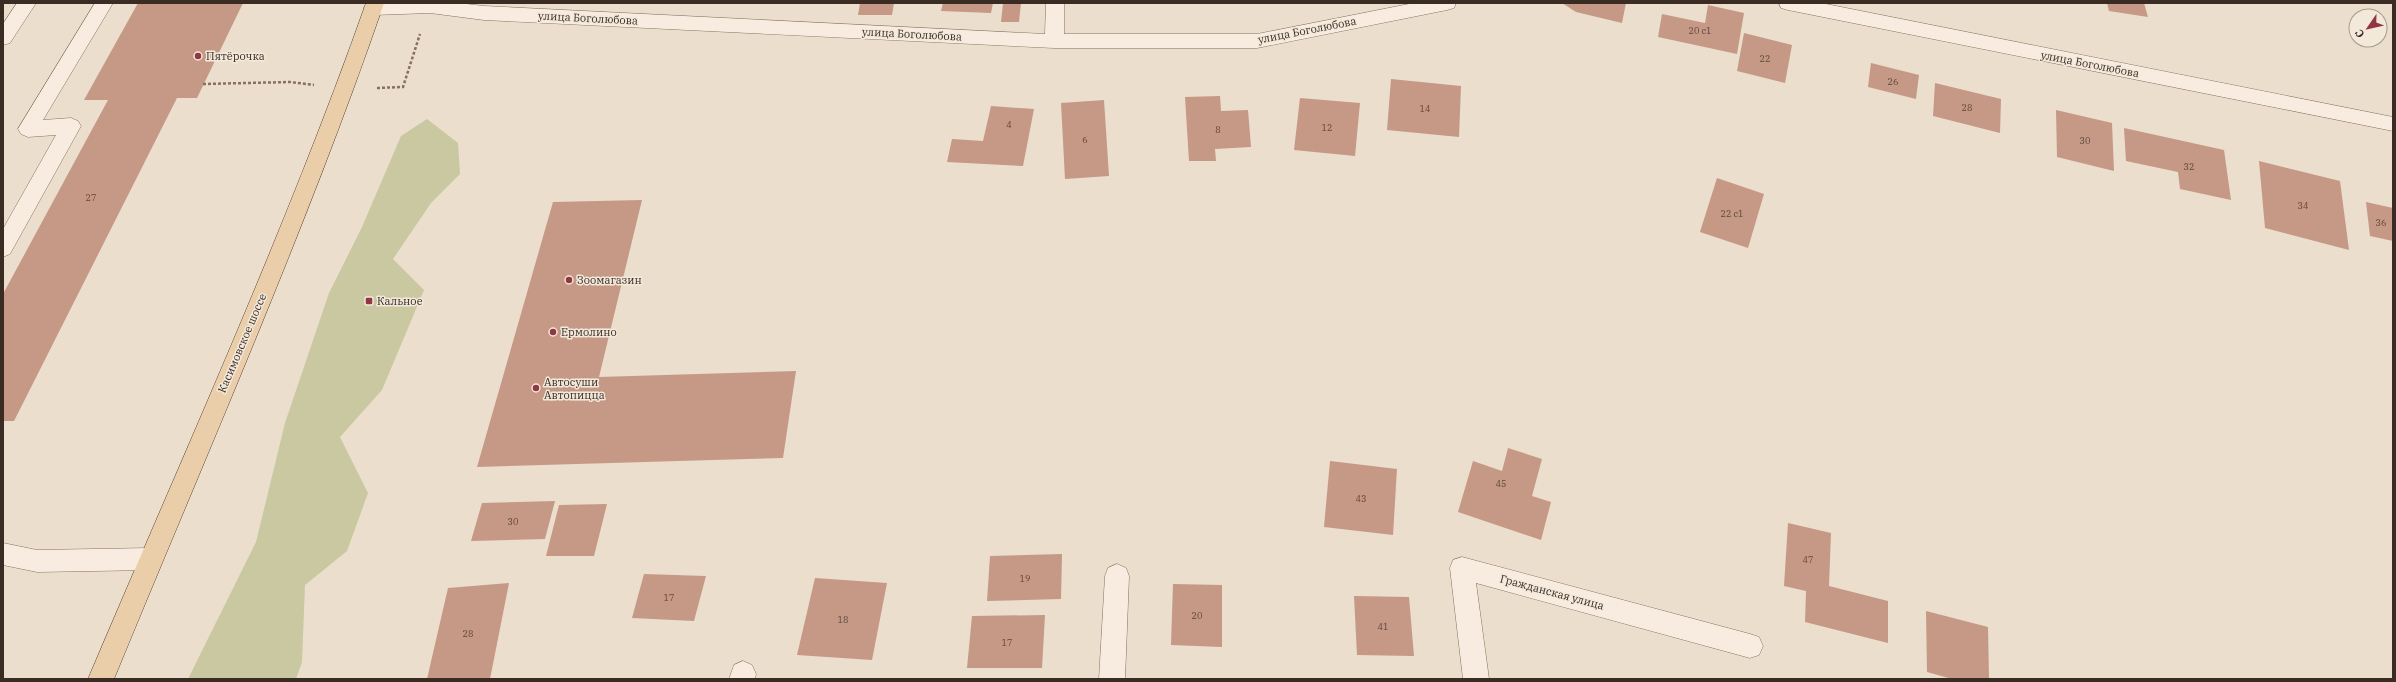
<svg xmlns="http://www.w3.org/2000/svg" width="2396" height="682" font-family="'IBM Plex Serif',serif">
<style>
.green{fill:#c9c8a1}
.building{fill:#c69886}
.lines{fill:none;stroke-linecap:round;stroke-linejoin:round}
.minor-casing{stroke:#877061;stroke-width:1}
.major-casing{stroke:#564035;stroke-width:1}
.path{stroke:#877061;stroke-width:2.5;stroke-dasharray:3 2;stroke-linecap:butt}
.minor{fill:#f7ecdf;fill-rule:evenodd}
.major{fill:#eacda9;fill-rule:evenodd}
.poi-dot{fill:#913744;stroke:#f3e9db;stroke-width:1.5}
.labels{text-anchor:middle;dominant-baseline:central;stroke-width:3;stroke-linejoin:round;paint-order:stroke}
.number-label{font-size:9px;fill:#5d463c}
.street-label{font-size:11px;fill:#3a2b23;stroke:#f3e9db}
.poi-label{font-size:11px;fill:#3a2b23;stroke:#f3e9db;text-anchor:start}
</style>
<rect width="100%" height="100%" fill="#ebdecc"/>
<polygon class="green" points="427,119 458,143 460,174 431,203 393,259 424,290 382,390 340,437 368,493 347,551 305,585 302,662 296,679 188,679 256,542 285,423 329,293 362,227 401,136"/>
<g class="building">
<polygon points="138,3 243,3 197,98 177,98 14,421 3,421 3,294 108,100 84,100"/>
<polygon points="860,3 894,3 892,15 858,15"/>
<polygon points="943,3 993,3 991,13 941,11"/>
<polygon points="1003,3 1021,3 1019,22 1001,22"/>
<polygon points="1562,3 1626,3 1622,23 1576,12"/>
<polygon points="2107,3 2144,3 2148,17 2109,11"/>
<polygon points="1708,5 1744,13 1737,54 1658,37 1662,14 1705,23"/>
<polygon points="1744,33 1792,45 1785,83 1737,71"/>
<polygon points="1871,63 1919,75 1916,99 1868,87"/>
<polygon points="1391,79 1461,86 1459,137 1387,130"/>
<polygon points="1935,83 2001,99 2000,133 1933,116"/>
<polygon points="1220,96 1221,111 1248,110 1251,147 1215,149 1216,161 1189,161 1185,97"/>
<polygon points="1300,98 1360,103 1355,156 1294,150"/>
<polygon points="1104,100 1109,176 1065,179 1061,103"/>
<polygon points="991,106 1034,109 1023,166 947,162 952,139 983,141"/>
<polygon points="2056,110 2112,123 2114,171 2057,157"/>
<polygon points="2124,128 2224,150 2231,200 2180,189 2178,172 2126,161"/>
<polygon points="2259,161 2340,181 2349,250 2265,228"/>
<polygon points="1717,178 1764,194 1748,248 1700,232"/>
<polygon points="642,200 599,377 796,371 783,458 477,467 553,202"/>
<polygon points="2366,202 2393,208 2393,241 2370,236"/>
<polygon points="1508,448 1542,459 1532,496 1551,502 1541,540 1458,512 1473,461 1502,471"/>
<polygon points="1330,461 1397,469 1393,535 1324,527"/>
<polygon points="555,501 545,539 471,541 482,503"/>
<polygon points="607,504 594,556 546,556 559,505"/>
<polygon points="1788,523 1831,533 1829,586 1888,601 1888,643 1805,622 1806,591 1784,586"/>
<polygon points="1062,554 1061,599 987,601 990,556"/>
<polygon points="644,574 706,576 694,621 632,618"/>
<polygon points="815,578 887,583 872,660 797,655"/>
<polygon points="509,583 490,679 427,679 448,588"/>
<polygon points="1173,584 1222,585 1222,647 1171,645"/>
<polygon points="1354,596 1409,597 1414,656 1357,655"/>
<polygon points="1926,611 1988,627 1989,679 1952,679 1927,672"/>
<polygon points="1045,615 1042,668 967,668 972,616"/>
</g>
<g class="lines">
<g class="minor-casing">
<g id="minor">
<polygon points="17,3 36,3 10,43 3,45 3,24"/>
<polygon points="95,3 113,3 43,120 71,118 78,121 81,126 10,254 3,257 3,229 56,135 28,137 21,134 18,129"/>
<polygon points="368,3 458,3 484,6 1045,34 1046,3 1064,3 1064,34 1257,34 1414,3 1456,3 1454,8 1447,10 1257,48 1054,48 484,20 430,13 373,15 366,13 364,8"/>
<polygon points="1779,3 1821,3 2393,117 2393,131 1788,10 1781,8"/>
<polygon points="3,543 37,550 150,548 159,551 162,559 159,567 150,570 37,572 3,565"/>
<polygon points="1462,557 1750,634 1759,637 1763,646 1759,655 1750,658 1476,583 1489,679 1463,679 1450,568 1453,560"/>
<polygon points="1117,564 1126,568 1129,576 1125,679 1099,679 1105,576 1108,568"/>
<polygon points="743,661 752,665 756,674 755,679 729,679 734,665"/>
</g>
</g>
<g class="major-casing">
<path id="major" d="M366,3H384C305,232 206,455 114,679H88C183,455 285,232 366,3Z"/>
</g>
<g class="path">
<polyline points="203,84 290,82 314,85"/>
<polyline points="377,88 403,87 420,34"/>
</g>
<use href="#minor" class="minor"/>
<use href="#major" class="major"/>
</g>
<g class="poi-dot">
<circle cx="198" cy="56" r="4"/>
<circle cx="569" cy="280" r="4"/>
<rect x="365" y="297" width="8" height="8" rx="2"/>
<circle cx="553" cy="332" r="4"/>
<circle cx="536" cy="388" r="4"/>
</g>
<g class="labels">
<g class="number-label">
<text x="1700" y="30">20 с1</text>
<text x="1765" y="58">22</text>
<text x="1893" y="81">26</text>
<text x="1967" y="107">28</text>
<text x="1425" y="108">14</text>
<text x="1009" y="124">4</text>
<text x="1327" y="127">12</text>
<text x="1218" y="129">8</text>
<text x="1085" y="139">6</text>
<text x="2085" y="140">30</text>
<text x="2189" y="166">32</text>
<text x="91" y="197">27</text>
<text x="2303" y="205">34</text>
<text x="1732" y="213">22 с1</text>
<text x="2381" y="222">36</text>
<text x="1501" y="483">45</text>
<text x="1361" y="498">43</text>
<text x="513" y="521">30</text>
<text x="1808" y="559">47</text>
<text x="1025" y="578">19</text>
<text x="669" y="597">17</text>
<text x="1197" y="615">20</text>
<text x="843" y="619">18</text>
<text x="1383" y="626">41</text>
<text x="468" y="633">28</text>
<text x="1007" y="642">17</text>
</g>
<g class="street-label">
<text transform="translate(588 18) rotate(3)">улица Боголюбова</text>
<text transform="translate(1307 30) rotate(-11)">улица Боголюбова</text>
<text transform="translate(912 34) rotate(3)">улица Боголюбова</text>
<text transform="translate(2090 64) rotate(11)">улица Боголюбова</text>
<text transform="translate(242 343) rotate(-67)">Касимовское шоссе</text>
<text transform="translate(1552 592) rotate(15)">Гражданская улица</text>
</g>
<g class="poi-label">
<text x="206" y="56">Пятёрочка</text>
<text x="577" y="280">Зоомагазин</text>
<text x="377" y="301">Кальное</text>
<text x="561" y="332">Ермолино</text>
<text x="544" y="382">Автосуши<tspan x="544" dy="13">Автопицца</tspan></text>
</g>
</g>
<rect width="2396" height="682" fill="none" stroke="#3a2b23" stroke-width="8"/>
<g transform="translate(2368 28) rotate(236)"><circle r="19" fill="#f3e9db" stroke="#a99d91"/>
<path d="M0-3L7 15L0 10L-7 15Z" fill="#913744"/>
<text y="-6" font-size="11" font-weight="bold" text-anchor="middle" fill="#3a2b23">С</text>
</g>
</svg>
